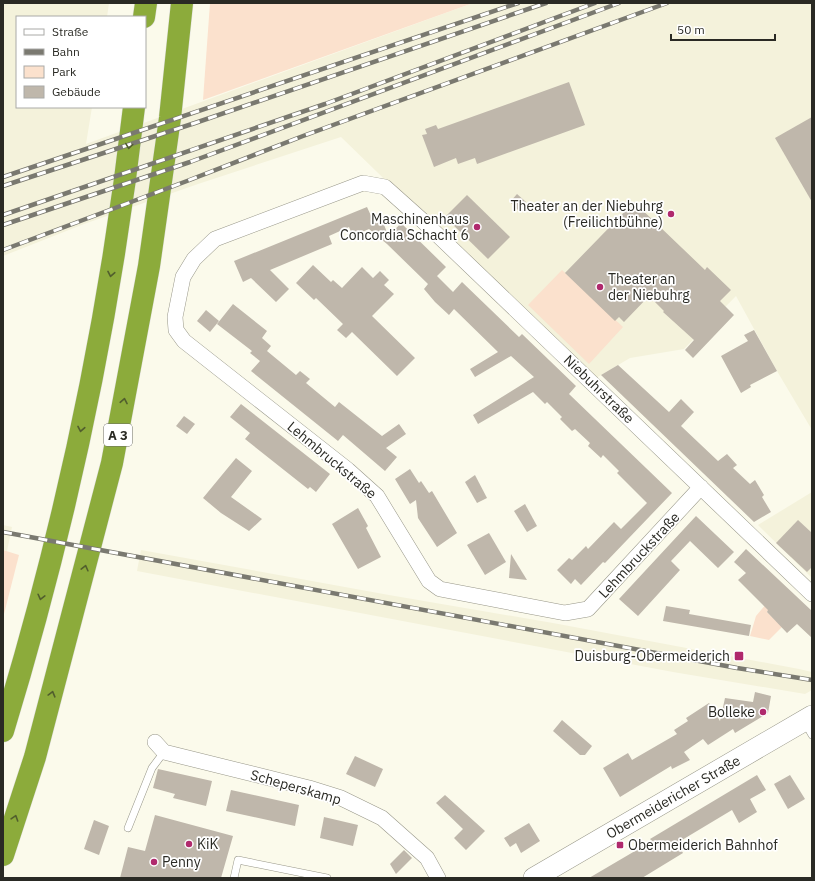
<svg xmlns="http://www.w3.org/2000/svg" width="815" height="881" font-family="'IBM Plex Sans',sans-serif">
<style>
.built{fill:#f4f2db}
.green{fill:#fbe1cd}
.building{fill:#bfb7ab}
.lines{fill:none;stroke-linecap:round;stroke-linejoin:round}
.service-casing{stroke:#979688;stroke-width:8}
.minor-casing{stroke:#979688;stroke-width:16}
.secondary-casing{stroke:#979688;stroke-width:22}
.motorway-casing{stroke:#dddddc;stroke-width:23}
.service{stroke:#fff;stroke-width:7}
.minor{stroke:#fff;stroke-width:15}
.secondary{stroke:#fff;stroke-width:21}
.motorway{stroke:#8cab3b;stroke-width:22}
.rail-casing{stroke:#7a7970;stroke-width:4.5}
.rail{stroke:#fff;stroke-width:3;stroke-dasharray:9;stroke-linecap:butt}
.oneway{stroke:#515e2d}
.poi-dot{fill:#b0296d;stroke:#fff;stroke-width:1.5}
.labels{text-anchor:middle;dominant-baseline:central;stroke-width:3.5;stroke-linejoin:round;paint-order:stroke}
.shield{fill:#fff;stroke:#6a6a66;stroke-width:1}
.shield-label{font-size:13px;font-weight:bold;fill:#2a2a24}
.poi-label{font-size:14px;fill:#2a2a24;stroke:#fff;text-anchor:end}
.street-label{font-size:14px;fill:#2a2a24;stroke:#fff}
</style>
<rect width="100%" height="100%" fill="#fbfaeb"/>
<g class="built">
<polygon points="3,3 109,3 107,17 17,17 17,107 92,107 86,144 473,3 812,3 812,430 777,371 736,296 684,349 630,358 596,378 587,376 341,137 198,184 84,224 3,256"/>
<polygon points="812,492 812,578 758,525"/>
<polygon points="3,525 12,527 7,551 3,550"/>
<polygon points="141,550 389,595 553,623 799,669 812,672 812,690 805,694 673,672 137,571"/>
</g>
<g class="green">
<polygon points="210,3 473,3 203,100"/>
<polygon points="562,270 623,327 589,364 528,305"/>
<polygon points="3,550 19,555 3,618"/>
<polygon points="783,584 777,592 776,602 767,612 776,621 791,618 769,640 750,636 756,616"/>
</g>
<g class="building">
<polygon points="569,82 585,125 477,164 475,158 458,164 456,158 434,167 422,135 427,134 425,129 436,125 438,129"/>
<polygon points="812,117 812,202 775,138"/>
<polygon points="517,194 526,202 518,210 510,202"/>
<polygon points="467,195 510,237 488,259 445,217"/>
<polygon points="634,202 705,270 707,267 731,290 720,301 734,315 693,358 685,350 694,340 663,312 664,311 649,296 624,322 619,317 615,321 565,273"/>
<polygon points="367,207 372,218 374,217 375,219 381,217 388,235 385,240 401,223 446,267 437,276 453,292 462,282 519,337 522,334 576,386 569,394 672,493 605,563 603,562 581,585 575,579 571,584 557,570 569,558 572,560 586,546 588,549 614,522 621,529 647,503 617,473 619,471 603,455 601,458 588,446 590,443 575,429 572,431 560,419 562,417 547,402 545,404 533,392 478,424 473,415 534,377 511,356 475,377 470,369 498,352 454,309 449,315 435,302 424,289 428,284 387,244 369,229 353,236 349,227 329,236 332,244 270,270 289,289 276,302 251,278 243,282 234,261"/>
<polygon points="313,265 331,282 333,280 342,288 362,267 373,278 380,271 389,280 384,285 394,294 372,316 415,358 397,376 352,332 346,338 337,330 343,324 316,298 314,300 296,283"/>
<polygon points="233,304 267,331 262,338 271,346 267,351 296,375 300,371 310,379 306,383 335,407 339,402 382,436 399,424 406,434 386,448 397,457 385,471 343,435 338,441 251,371 260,361 250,353 252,351 217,324"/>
<polygon points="206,310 219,321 210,332 197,321"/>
<polygon points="754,330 777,371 750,385 751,387 741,393 721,356 748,341 744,335"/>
<polygon points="618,365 669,412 681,399 694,412 681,426 718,461 727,454 737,465 733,468 750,484 755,480 764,495 762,497 771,512 754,522 601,375"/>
<polygon points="241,404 330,474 316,492 310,487 308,489 245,439 250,433 230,417"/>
<polygon points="184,416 195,424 187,434 176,426"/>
<polygon points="236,458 252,471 231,497 262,519 249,531 221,513 203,498"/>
<polygon points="410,469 419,483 421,481 429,493 432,491 457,533 437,547 418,518 416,500 410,504 395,479"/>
<polygon points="475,475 487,498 477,503 465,482"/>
<polygon points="525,504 537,526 527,532 514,511"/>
<polygon points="358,508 368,526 366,528 381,557 358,569 332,524"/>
<polygon points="696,516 734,552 718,568 690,541 671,561 680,570 638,616 619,599"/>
<polygon points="798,520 812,533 812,567 807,572 776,543"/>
<polygon points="489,533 506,562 485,575 467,545"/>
<polygon points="746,549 812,611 812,638 797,624 787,633 767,612 768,610 738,580 746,573 734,562"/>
<polygon points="511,554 527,580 509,578"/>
<polygon points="666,606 690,610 689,614 751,625 749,636 663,621"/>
<polygon points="755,692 771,696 768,713 735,733 733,729 708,745 703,739 684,752 690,760 672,769 671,766 620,797 603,768 628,753 632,760 677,734 674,730 688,721 686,718 709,703 720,721 725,698 753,702"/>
<polygon points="562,720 592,746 585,755 580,755 553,731"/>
<polygon points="355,756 383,769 375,787 346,774"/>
<polygon points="158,769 212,781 206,806 173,798 175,794 153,788"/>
<polygon points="757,775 766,790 750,799 757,812 739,823 732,810 677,843 683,853 642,878 589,878 652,841 650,839"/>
<polygon points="790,775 805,799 788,809 774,784"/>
<polygon points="231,790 299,805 295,826 226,811"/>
<polygon points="445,795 485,831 466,850 454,838 463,829 436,803"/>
<polygon points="155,815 233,836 221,878 120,878 128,847 145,851"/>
<polygon points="324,817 358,825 353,846 320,838"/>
<polygon points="94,820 109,826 99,855 84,849"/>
<polygon points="529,823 540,841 521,853 516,843 510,847 504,838"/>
<polygon points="404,850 412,858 396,874 390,864"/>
</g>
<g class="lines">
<g class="service-casing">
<g id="service">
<polyline points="804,721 812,735"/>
<polyline points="128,828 152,768 164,752"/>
<polyline points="234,878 238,860 327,878"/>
</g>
</g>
<g class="minor-casing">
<g id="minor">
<polyline points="701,487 588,609 565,613 440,589 429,581 377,496 348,470 184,341 176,330 175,317 183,277 194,259 215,239 363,183 385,187 423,221 812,594"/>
<polyline points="155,742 164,752 309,788 341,798 382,818 427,858 438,878"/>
</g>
</g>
<g class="secondary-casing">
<polyline id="secondary" points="534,878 812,716"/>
</g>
<g class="motorway-casing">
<g id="motorway">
<polyline points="144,17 146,3"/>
<path d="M3,731C65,528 110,318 134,107"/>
<polyline points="3,855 35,757 112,463 149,266 170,118 182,3"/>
</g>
</g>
<use href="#service" class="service"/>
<use href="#minor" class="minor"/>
<use href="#secondary" class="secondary"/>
<use href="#motorway" class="motorway"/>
<g class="rail-casing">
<g id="rail">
<polyline points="3,177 518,3"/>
<polyline points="3,186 195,123 546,3"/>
<polyline points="3,215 325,104 595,3"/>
<polyline points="3,225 190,162 619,3"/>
<polyline points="3,250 187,181 303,136 667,3"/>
<polyline points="3,532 737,668 812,680"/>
</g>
</g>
<use href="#rail" class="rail"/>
</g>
<defs><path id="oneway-chevron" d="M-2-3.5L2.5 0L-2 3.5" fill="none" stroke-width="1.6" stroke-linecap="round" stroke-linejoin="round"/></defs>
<g class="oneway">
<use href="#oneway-chevron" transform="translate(129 146) rotate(98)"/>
<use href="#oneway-chevron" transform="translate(111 274) rotate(101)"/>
<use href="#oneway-chevron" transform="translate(124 401) rotate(-79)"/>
<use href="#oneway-chevron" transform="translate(81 429) rotate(101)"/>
<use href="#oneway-chevron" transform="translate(85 568) rotate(-76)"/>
<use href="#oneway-chevron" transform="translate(41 597) rotate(104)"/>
<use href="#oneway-chevron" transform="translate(52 694) rotate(-75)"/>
<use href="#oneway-chevron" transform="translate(15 818) rotate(-72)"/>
</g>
<g class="poi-dot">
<circle cx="671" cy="214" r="4"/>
<circle cx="477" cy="227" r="4"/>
<circle cx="600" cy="287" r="4"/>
<rect x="734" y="651" width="10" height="10" rx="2"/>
<circle cx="763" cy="712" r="4"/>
<circle cx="189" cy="844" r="4"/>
<rect x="616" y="841" width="8" height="8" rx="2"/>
<circle cx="154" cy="862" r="4"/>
</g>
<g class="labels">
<rect class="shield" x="104" y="424" width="28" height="22" rx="3"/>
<g class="shield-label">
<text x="118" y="435">A 3</text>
</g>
<g class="poi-label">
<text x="663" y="206">Theater an der Niebuhrg<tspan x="663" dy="16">(Freilichtbühne)</tspan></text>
<text x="469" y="219">Maschinenhaus<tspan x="469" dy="16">Concordia Schacht 6</tspan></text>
<text x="608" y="279" text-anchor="start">Theater an<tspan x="608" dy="16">der Niebuhrg</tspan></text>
<text x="730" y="656">Duisburg-Obermeiderich</text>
<text x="755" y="712">Bolleke</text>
<text x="197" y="844" text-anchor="start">KiK</text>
<text x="628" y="845" text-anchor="start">Obermeiderich Bahnhof</text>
<text x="162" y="862" text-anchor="start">Penny</text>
</g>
<g class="street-label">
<text transform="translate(599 389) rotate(44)">Niebuhrstraße</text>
<text transform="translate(332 460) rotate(40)">Lehmbruckstraße</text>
<text transform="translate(639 555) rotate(-47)">Lehmbruckstraße</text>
<text transform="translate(296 787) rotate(16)">Scheperskamp</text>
<text transform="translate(673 797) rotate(-30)">Obermeidericher Straße</text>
</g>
</g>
<rect width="815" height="881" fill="none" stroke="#2a2a24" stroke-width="8"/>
<rect x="16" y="16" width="130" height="92" fill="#ffffff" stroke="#aaaaa7"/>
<rect x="24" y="29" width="20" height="6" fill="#ffffff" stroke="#aaaaa7"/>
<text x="52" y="36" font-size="12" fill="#2a2a24">Straße</text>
<rect x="24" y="49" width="20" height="6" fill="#7a7970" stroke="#aaaaa7"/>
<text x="52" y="56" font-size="12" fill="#2a2a24">Bahn</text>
<rect x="24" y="66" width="20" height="12" fill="#fbe1cd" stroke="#aaaaa7"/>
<text x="52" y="76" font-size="12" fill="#2a2a24">Park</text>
<rect x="24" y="86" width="20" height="12" fill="#bfb7ab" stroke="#aaaaa7"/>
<text x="52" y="96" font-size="12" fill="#2a2a24">Gebäude</text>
<path d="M671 34v6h104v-6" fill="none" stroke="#2a2a24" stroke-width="2"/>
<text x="677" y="34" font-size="12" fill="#2a2a24" stroke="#ffffff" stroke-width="3" paint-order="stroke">50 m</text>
</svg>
